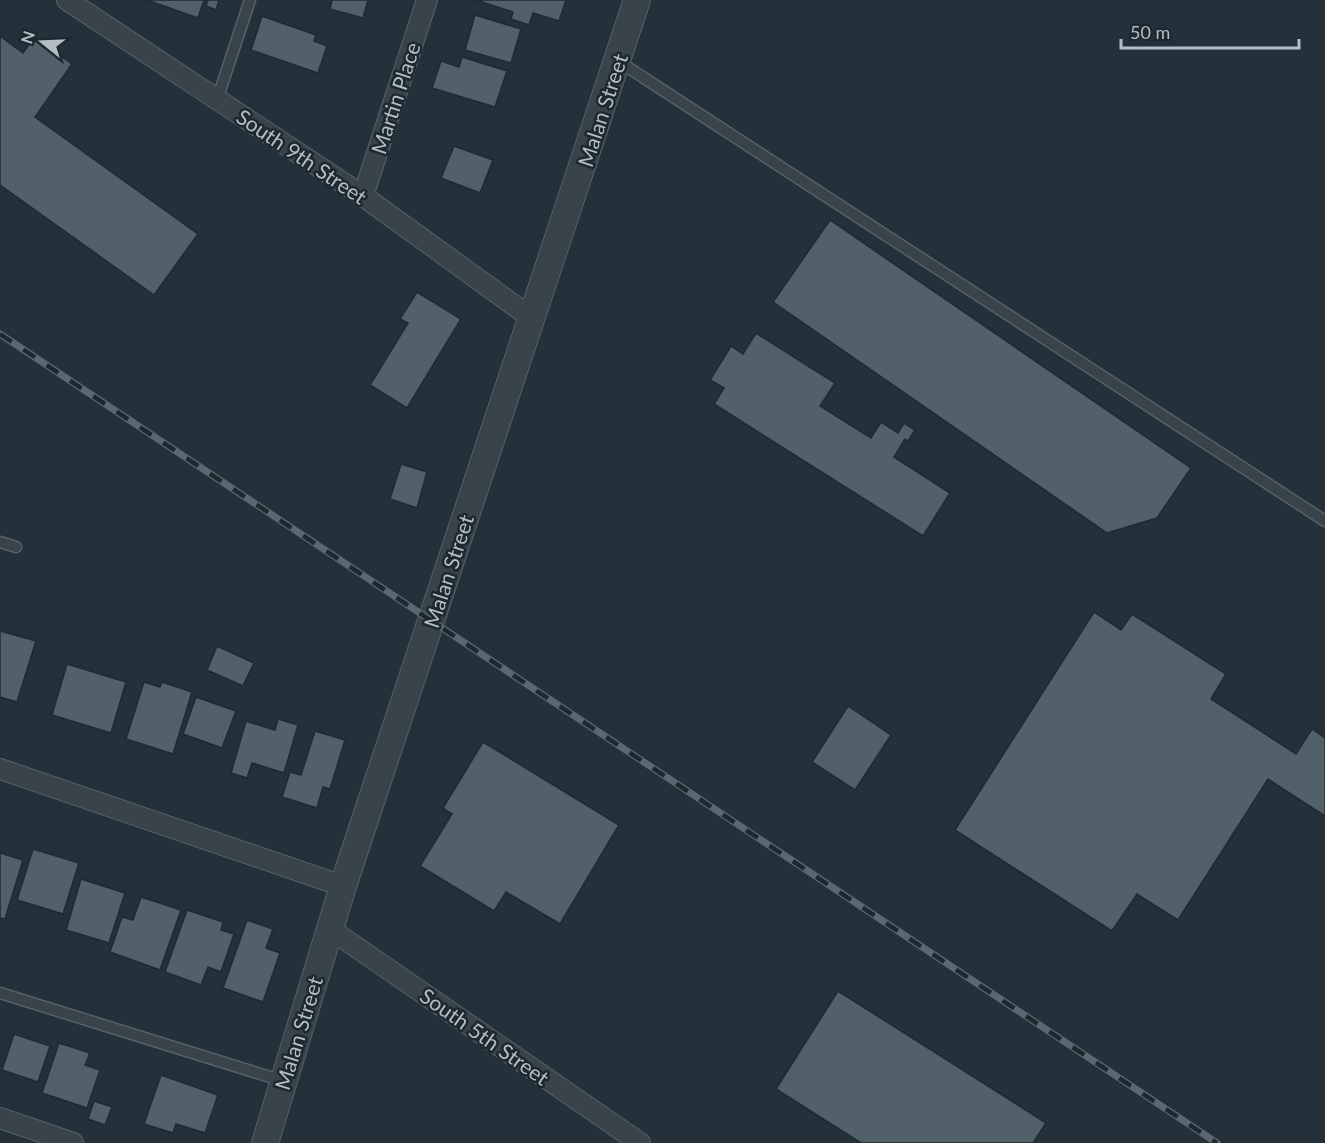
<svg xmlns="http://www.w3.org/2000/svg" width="1325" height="1143" font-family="Lato,sans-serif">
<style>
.building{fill:#52606a;stroke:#1f2a31;stroke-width:1.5}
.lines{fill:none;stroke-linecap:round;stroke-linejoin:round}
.service-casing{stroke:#566168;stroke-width:13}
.minor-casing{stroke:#566168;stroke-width:22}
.tertiary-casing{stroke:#566168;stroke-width:28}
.service{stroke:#38434a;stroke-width:10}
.minor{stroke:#38434a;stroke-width:20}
.tertiary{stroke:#38434a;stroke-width:26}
.rail-casing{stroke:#5b6771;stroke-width:7}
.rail{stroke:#1d282f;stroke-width:4.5;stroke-dasharray:14;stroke-linecap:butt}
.labels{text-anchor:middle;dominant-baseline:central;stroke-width:5;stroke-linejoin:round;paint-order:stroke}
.street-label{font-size:21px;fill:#b4bec6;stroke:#1d282f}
</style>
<rect width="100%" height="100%" fill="#25313a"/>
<g class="building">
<polygon points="147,0 204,0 198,18"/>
<polygon points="208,0 219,0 216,10 206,6"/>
<polygon points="332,0 368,0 363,18 330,9"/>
<polygon points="476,0 566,0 559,21 533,13 529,25 511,19 513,12"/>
<polygon points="475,15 521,29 511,63 465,50"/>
<polygon points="262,16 316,35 314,41 327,46 318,73 251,50"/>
<polygon points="0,36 23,53 34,37 72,64 35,117 198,234 154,295 0,185"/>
<polygon points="462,57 507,71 495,107 432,88 441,61 459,67"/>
<polygon points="454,146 493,160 480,193 441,178"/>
<polygon points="830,220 1191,468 1157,518 1107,533 773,302"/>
<polygon points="417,292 461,319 407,408 370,385 408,323 400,319"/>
<polygon points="756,333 835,383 820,406 871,438 881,422 898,433 904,423 915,430 908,441 905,439 894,457 950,493 923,536 714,404 724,388 710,380 731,346 743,354"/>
<polygon points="401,464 427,472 417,508 390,499"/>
<polygon points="1094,612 1121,630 1132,614 1226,674 1211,699 1296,754 1312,729 1325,738 1325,816 1268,779 1178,920 1137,894 1112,931 955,830"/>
<polygon points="0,631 36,641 17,702 0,697"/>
<polygon points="217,646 254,663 243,686 207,670"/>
<polygon points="67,664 126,682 111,733 52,715"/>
<polygon points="144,682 160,687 162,682 192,692 173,754 126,739"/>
<polygon points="196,697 236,711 222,748 183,734"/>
<polygon points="848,706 891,735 855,790 812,762"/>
<polygon points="278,719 298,725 284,773 252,763 247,778 231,773 246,721 275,730"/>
<polygon points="315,731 345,740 330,789 323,787 317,808 282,797 290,772 301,775"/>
<polygon points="483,742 619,825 560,924 506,892 494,911 420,866 452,814 443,808"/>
<polygon points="33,849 79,863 63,914 17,900"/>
<polygon points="0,853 23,860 5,919 0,918"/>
<polygon points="81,879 125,893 109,943 66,930"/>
<polygon points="141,897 181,910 160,970 110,952 122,917 133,920"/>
<polygon points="187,910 223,922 221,930 234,934 221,972 208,967 201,985 165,972"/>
<polygon points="247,920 273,929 266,948 280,953 263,1002 223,988"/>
<polygon points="838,991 1046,1123 1033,1143 861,1143 776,1089"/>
<polygon points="14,1034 50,1046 38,1082 2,1070"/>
<polygon points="59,1043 90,1053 85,1065 100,1070 87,1108 42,1093"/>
<polygon points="161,1075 218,1095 205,1133 176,1124 173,1133 144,1124"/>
<polygon points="94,1101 112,1107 105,1125 88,1119"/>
</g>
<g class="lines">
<g class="service-casing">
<g id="service">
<polyline points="618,61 1325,521"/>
<polyline points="217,100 250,0"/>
<polyline points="0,542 16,547"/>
<polyline points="0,993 283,1081"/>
</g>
</g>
<g class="minor-casing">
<g id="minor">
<polyline points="67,0 363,196 533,319"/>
<polyline points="363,196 427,0"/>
<polyline points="0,769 343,886"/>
<polyline points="330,929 640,1143"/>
<polyline points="0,1118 73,1143"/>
</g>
</g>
<g class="tertiary-casing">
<polyline id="tertiary" points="265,1143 343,886 637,0"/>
</g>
<use href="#service" class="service"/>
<use href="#minor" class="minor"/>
<use href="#tertiary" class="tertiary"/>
<g class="rail-casing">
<polyline id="rail" points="0,334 1217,1143"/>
</g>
<use href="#rail" class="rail"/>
</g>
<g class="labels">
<g class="street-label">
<text transform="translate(395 98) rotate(-72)">Martin Place</text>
<text transform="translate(602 110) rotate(-72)">Malan Street</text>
<text transform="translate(302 156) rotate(34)">South 9th Street</text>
<text transform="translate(448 571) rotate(-72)">Malan Street</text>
<text transform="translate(298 1033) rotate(-73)">Malan Street</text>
<text transform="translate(485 1036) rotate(35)">South 5th Street</text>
</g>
</g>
<g transform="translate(42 42) rotate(288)" stroke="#1d282f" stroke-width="4.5" paint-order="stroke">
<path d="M0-4.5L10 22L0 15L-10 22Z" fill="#b4bec6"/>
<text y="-9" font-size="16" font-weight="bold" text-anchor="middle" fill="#b4bec6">N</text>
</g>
<path d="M1121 39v9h178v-9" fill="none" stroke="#b4bec6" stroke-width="3"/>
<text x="1130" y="39" font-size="18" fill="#b4bec6" stroke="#1d282f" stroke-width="4.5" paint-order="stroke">50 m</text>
</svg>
